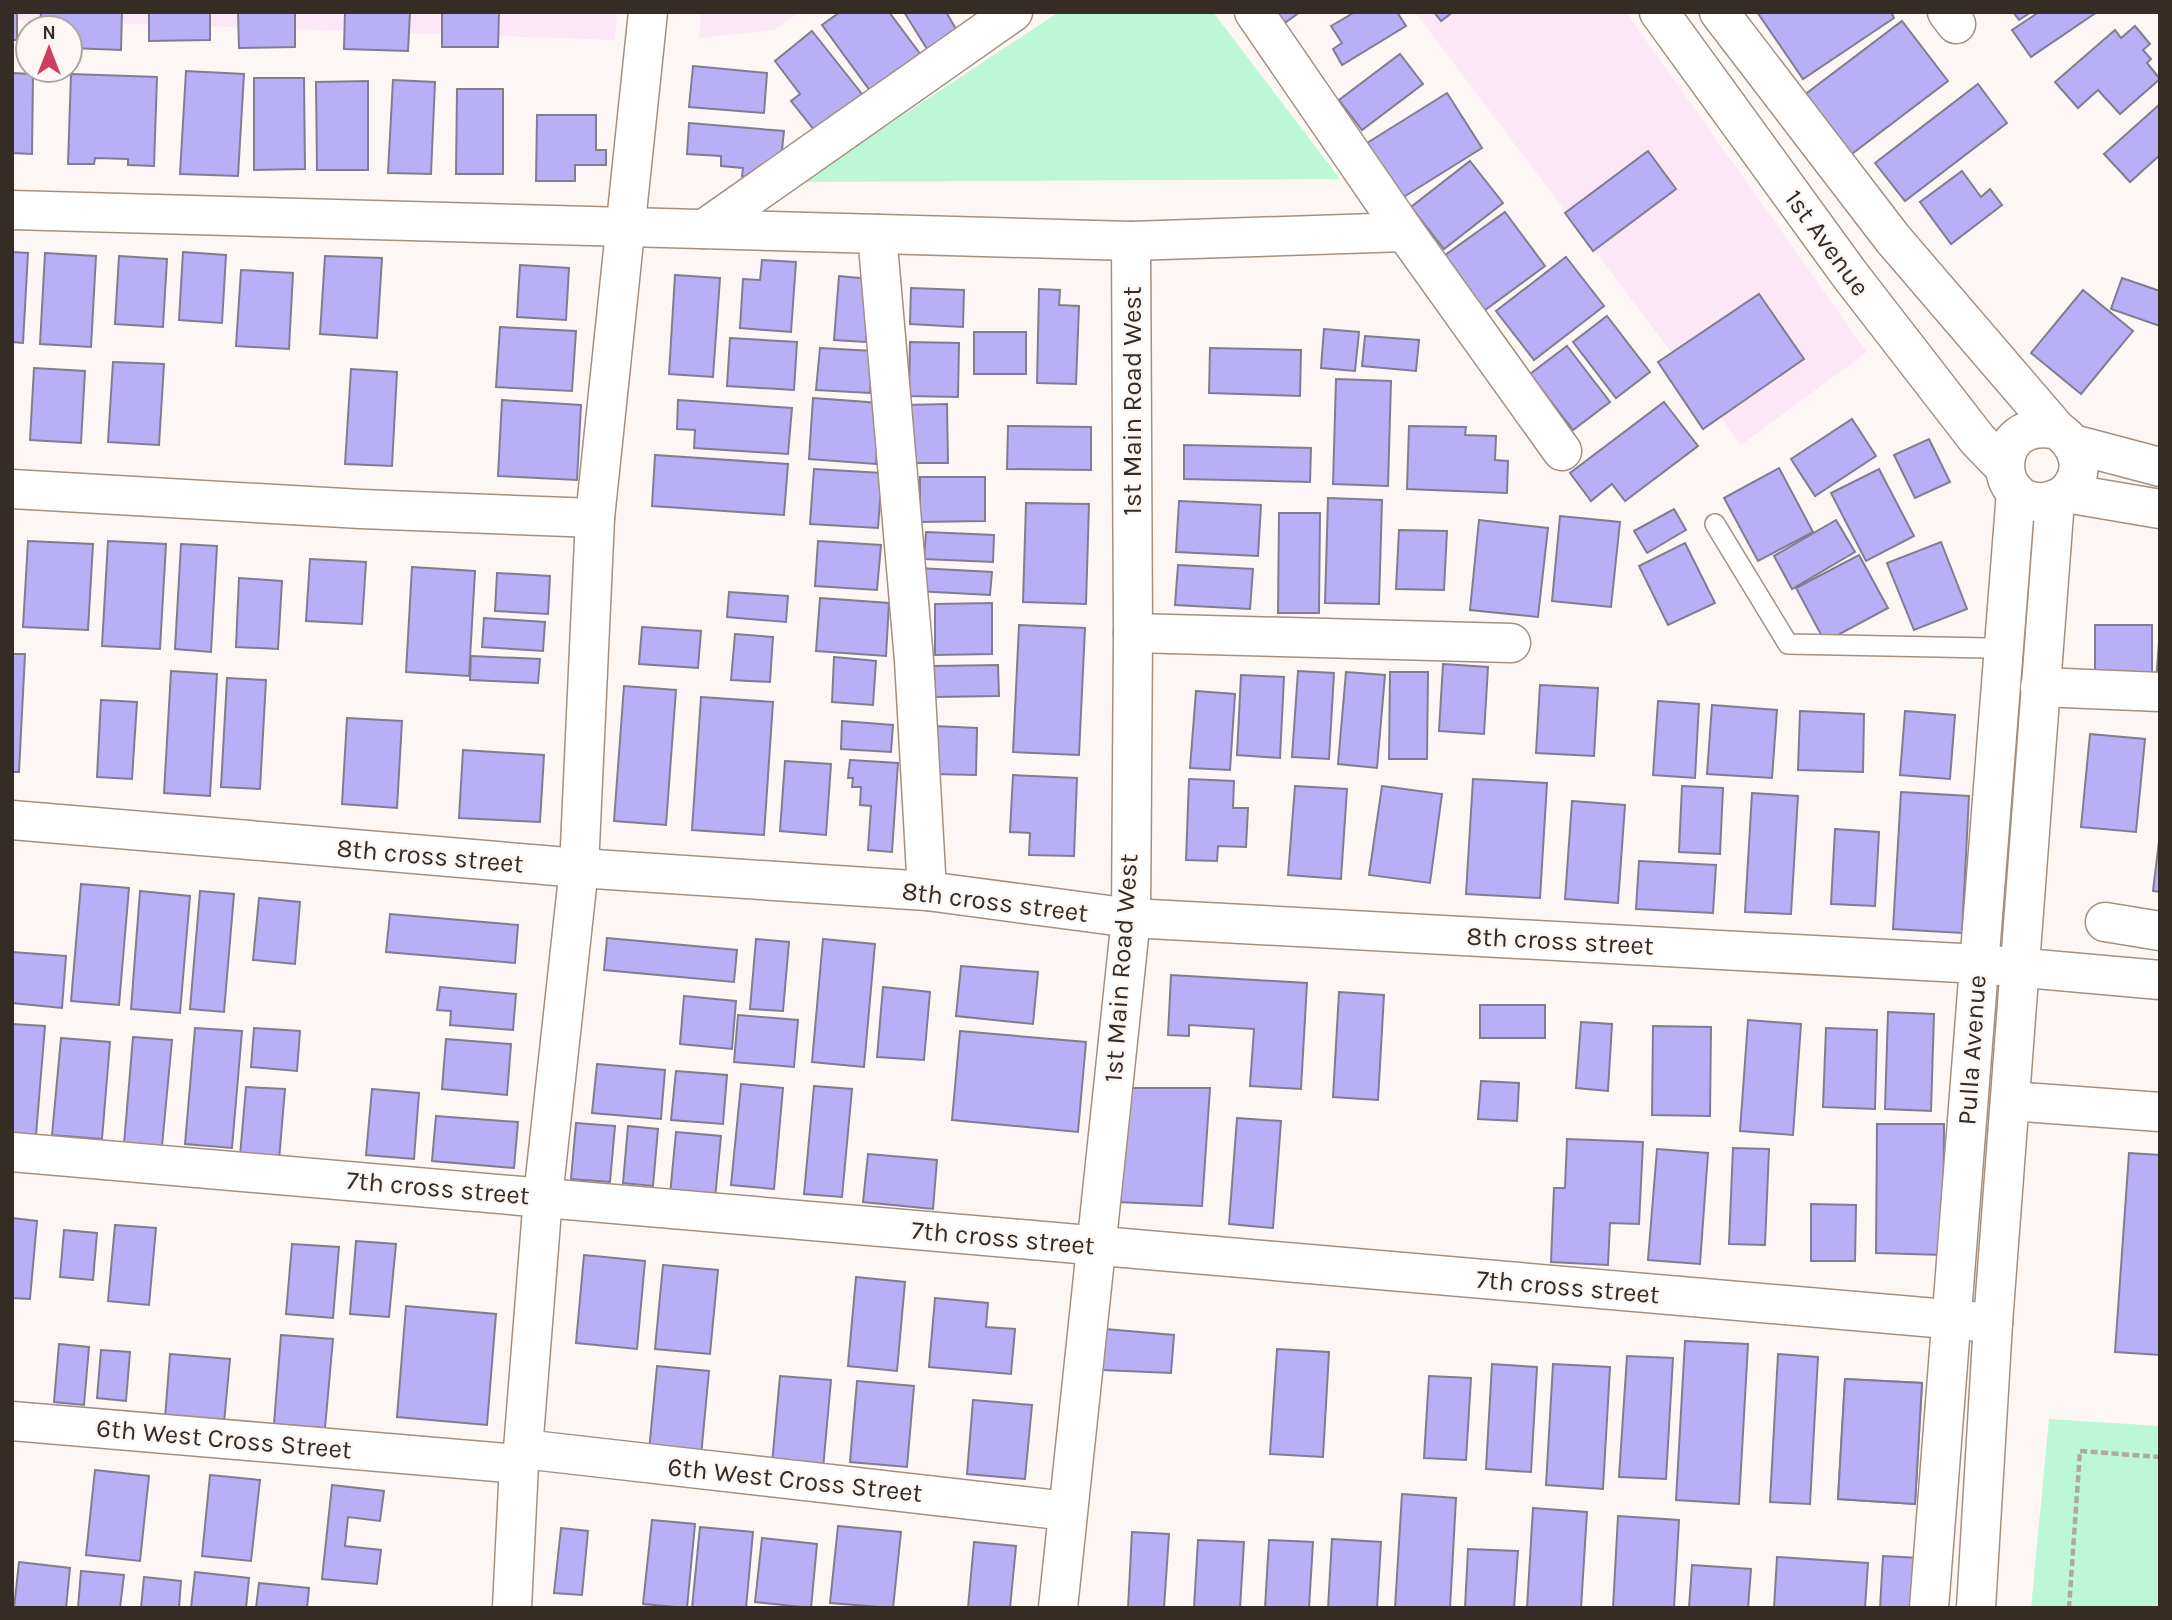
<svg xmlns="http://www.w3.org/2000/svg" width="2172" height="1620" font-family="Karla,sans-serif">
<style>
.commercial{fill:#fce7f7}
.green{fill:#bcf7d8}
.building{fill:#b9aff6;stroke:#807d93;stroke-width:2}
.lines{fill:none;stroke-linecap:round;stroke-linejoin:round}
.service-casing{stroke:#a49080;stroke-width:22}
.minor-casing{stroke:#a49080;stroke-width:41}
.tertiary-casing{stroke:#a49080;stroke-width:41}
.secondary-casing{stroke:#a49080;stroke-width:41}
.path{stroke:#afa9a4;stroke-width:4.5;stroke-dasharray:7 3.5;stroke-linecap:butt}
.service{stroke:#fff;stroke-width:19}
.minor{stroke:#fff;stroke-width:38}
.tertiary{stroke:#fff;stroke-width:38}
.secondary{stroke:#fff;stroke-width:38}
.labels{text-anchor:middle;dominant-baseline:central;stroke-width:5;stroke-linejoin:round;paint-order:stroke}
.street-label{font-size:26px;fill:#342c25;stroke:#fcf7f4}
</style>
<rect width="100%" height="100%" fill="#fcf7f4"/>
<g class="commercial">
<polygon points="12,12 617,12 615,40 12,20"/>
<polygon points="701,12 799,12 774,30 699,38"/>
<polygon points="1415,12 1626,12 1867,352 1741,445"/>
</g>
<g class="green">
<polygon points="1059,12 1213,12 1340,179 802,182"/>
<polygon points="2049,1419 2160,1426 2160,1608 2031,1608"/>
</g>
<g class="building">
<rect x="12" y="12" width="5" height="28"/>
<polygon points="41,12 122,12 121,50 70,48 70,28 40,28"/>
<polygon points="149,12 210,12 210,40 149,41"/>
<polygon points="238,12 295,12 295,47 239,48"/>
<polygon points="345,12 410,12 408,51 344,49"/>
<polygon points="442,12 499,12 498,47 442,47"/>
<polygon points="840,12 889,12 921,55 871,92 822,25"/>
<polygon points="904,12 946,12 962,39 932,57"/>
<polygon points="1268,12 1300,12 1279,27"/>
<polygon points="1355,12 1397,12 1406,26 1342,65 1333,49 1342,43 1331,26"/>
<polygon points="1434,12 1453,12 1441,21"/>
<polygon points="1757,12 1891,12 1894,18 1803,79"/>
<polygon points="2013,12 2031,12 2019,20"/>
<polygon points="2039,12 2097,12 2031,57 2012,30"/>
<polygon points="1902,21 1948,81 1849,156 1803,96"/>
<polygon points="2135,26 2150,44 2143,50 2151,59 2147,63 2160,79 2120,114 2098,90 2078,108 2055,82 2115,30 2121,38"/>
<polygon points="812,31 862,94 815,131 791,101 800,94 775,61"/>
<polygon points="1400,54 1423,84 1362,130 1339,100"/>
<polygon points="693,66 767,73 764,113 689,107"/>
<polygon points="186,71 244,74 238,176 180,174"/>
<polygon points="12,73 33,74 32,154 12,153"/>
<polygon points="71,74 157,77 154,166 128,165 128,159 95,158 94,164 68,164"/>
<polygon points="254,78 304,78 305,169 254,170"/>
<polygon points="393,80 435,82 431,174 388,173"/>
<polygon points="368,81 368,170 317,170 316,82"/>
<polygon points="1978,84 2007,123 1905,201 1875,163"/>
<polygon points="457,89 503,89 503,174 456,174"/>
<polygon points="1447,93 1482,148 1402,198 1367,143"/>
<polygon points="2160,104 2160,155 2130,182 2104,154"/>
<polygon points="537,115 596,115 596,150 606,150 606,165 575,165 575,181 536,181"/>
<polygon points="689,123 784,131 781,159 762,178 742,176 743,168 721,166 721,156 687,154"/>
<polygon points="1648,151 1676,189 1593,251 1565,213"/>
<polygon points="1470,161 1503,203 1444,249 1411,207"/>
<polygon points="1962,171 1981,197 1990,189 2002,205 1951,244 1920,202"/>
<polygon points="1505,212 1545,266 1481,313 1441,258"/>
<polygon points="12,252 28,253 23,343 12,342"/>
<polygon points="183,252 226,255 222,323 179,320"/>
<polygon points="45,253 96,256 91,347 40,344"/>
<polygon points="119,256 167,259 163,327 115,324"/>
<polygon points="325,256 382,258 377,338 320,334"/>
<polygon points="1566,257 1604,306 1534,360 1496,311"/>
<polygon points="762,260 796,262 791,332 740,328 743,279 760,280"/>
<polygon points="520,265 569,268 566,320 517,317"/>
<polygon points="241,270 293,273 289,349 236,346"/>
<polygon points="675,275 720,278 713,377 669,374"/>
<polygon points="839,276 870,279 866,342 834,340"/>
<polygon points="2122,278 2160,291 2160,326 2111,309"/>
<polygon points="911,288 964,290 963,327 910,324"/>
<polygon points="1039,289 1060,290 1059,305 1079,306 1076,384 1037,383"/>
<polygon points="2083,290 2133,331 2081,394 2031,353"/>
<polygon points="1759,294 1804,359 1703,429 1658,362"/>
<polygon points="1607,316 1650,372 1616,398 1573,342"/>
<polygon points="500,327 576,331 572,391 496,387"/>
<polygon points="1324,329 1359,332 1355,371 1321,368"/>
<rect x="974" y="332" width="52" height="42"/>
<polygon points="1365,336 1419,340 1416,371 1362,366"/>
<polygon points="730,338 797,342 794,390 727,386"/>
<polygon points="910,342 959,343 958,397 909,396"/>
<polygon points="1567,346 1610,402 1573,430 1530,374"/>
<polygon points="820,348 873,351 870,393 816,390"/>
<polygon points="1210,348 1301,350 1300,396 1209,393"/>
<polygon points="113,362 164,364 159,445 108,442"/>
<polygon points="34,368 85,371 81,443 30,440"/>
<polygon points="351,369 397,372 392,466 345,464"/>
<polygon points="1336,379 1391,381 1388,486 1333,484"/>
<polygon points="813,398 880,403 876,464 809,459"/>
<polygon points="502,400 581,405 577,480 498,476"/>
<polygon points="678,400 792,408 788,454 694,448 695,430 677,429"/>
<polygon points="1664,402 1698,446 1625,501 1612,484 1591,501 1570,473"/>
<polygon points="947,404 948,463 906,463 906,405"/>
<polygon points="1852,419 1876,456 1815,496 1791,459"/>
<polygon points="1008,426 1091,427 1091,470 1007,469"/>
<polygon points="1409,426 1466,427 1465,435 1496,436 1495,460 1508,461 1507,493 1407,489"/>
<polygon points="1929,439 1950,482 1915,498 1894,455"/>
<polygon points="1184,445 1311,448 1310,482 1184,479"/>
<polygon points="655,455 788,464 784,515 652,506"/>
<polygon points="1779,468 1813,532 1758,561 1724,498"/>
<polygon points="814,469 882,473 878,528 810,524"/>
<polygon points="1879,469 1914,536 1866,561 1831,493"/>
<polygon points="920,477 985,477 985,521 920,522"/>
<polygon points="1328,498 1382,500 1379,604 1325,603"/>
<polygon points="1179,501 1261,505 1258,556 1176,552"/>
<polygon points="1026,503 1089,504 1086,604 1023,602"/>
<polygon points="1674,509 1686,530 1647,553 1634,531"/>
<polygon points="1279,513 1320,513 1319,613 1278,613"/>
<polygon points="1560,516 1620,522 1611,607 1552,601"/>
<polygon points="1479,520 1548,528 1538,617 1470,610"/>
<polygon points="1836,520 1855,552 1792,589 1774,556"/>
<polygon points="1399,530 1447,531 1444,590 1396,589"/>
<polygon points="926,532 994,535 993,562 924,559"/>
<polygon points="28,541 93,544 88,630 23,627"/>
<polygon points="108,541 166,544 160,649 102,646"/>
<polygon points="818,541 881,545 877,590 815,586"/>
<polygon points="1941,542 1967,609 1914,630 1887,563"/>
<polygon points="1685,543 1715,603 1668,625 1639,566"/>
<polygon points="181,544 217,546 211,652 175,649"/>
<polygon points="1859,555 1888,608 1825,642 1796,588"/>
<polygon points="310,559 366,562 362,624 306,621"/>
<polygon points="1178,565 1253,569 1250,609 1175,605"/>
<polygon points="412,567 475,571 469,676 406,672"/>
<polygon points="918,568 992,572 990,595 916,591"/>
<polygon points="497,573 550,576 548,614 495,611"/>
<polygon points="239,578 282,581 278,649 236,647"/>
<polygon points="729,592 788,596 786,622 727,617"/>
<polygon points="820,598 889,603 886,656 816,651"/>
<polygon points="992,603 992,654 935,655 935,604"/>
<polygon points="484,618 545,622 543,651 482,647"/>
<polygon points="1019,625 1085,628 1079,755 1013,752"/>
<rect x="2095" y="625" width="57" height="51"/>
<polygon points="642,627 701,631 698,668 639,664"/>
<polygon points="2160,628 2160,683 2156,683"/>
<polygon points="735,634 773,637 770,682 731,680"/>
<polygon points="12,654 25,654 19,772 12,772"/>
<polygon points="471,656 540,659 538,683 470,680"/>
<polygon points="834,657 876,661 873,705 832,702"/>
<polygon points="1443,664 1488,667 1484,734 1439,731"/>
<polygon points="998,665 999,696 935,697 934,666"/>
<polygon points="171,671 217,674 210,796 164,793"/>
<polygon points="1298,671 1334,673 1329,759 1292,757"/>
<polygon points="1346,672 1385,675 1377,768 1338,764"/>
<polygon points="1390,672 1428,672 1427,759 1389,759"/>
<polygon points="1241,675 1284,677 1280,758 1237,755"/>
<polygon points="227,678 266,680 260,789 221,787"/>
<polygon points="1540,685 1598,688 1594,756 1536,753"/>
<polygon points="624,686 676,690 666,825 614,821"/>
<polygon points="1196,691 1235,694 1230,770 1190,768"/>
<polygon points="701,697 773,702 764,835 692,830"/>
<polygon points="101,700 137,702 132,779 97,777"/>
<polygon points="1658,701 1699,704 1695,778 1653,775"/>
<polygon points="1712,705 1777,710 1772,778 1707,774"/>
<polygon points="1800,711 1864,714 1863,772 1798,770"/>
<polygon points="1905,711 1955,715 1950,779 1900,775"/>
<polygon points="347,718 402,721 397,808 342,804"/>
<polygon points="842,721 893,725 891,752 841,749"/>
<polygon points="934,726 977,728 976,775 933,774"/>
<polygon points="2090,734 2145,739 2136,832 2081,827"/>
<polygon points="463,750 544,755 540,822 459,818"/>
<polygon points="850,760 898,763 892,852 868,850 871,806 860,805 861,787 852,787 853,778 848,778"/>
<polygon points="785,761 831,764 826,835 780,831"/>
<polygon points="1013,775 1077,778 1074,856 1029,855 1030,833 1010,832"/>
<polygon points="1189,779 1234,781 1233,808 1248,808 1246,847 1218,846 1217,861 1186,860"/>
<polygon points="1473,779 1547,783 1540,898 1466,894"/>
<polygon points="1295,786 1347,789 1341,879 1288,875"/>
<polygon points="1382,786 1442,794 1430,883 1369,875"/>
<polygon points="1682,786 1723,788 1720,854 1679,852"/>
<polygon points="1901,792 1969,796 1962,933 1893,929"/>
<polygon points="1752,793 1798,796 1791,914 1745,912"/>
<polygon points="1572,801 1625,805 1618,903 1565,899"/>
<polygon points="1835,829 1879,832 1875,906 1831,904"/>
<polygon points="2160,833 2160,892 2153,891"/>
<polygon points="1639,861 1716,865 1713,913 1636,909"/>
<polygon points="81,884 129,888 119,1005 71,1001"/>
<polygon points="140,891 190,896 180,1013 131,1009"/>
<polygon points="200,891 234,894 224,1012 190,1009"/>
<polygon points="259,898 300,902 295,964 253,960"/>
<polygon points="390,914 518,925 515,963 386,952"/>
<polygon points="607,938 737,950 734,982 604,970"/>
<polygon points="756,939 789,942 783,1011 750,1009"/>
<polygon points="823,939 875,944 864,1067 812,1062"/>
<polygon points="12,952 66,956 62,1008 12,1003"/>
<polygon points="961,966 1038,972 1033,1024 956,1016"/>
<polygon points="1171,975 1307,983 1301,1089 1250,1086 1254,1029 1189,1025 1189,1036 1168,1035"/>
<polygon points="440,987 516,994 513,1030 450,1025 451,1011 437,1010"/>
<polygon points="883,987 930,992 924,1060 877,1057"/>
<polygon points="1339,992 1384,995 1378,1100 1333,1097"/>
<polygon points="684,996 736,1001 732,1049 680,1044"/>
<rect x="1480" y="1005" width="65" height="33"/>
<polygon points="1888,1012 1934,1014 1931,1111 1885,1109"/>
<polygon points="738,1015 798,1020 794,1067 734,1062"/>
<polygon points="1748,1020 1801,1024 1793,1135 1740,1131"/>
<polygon points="1581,1022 1612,1024 1608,1091 1576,1088"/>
<polygon points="12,1024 45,1026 36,1135 12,1133"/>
<polygon points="1653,1026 1711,1027 1710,1116 1652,1115"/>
<polygon points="195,1028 242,1031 232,1148 185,1144"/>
<polygon points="254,1028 300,1031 297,1071 251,1067"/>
<polygon points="1826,1028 1877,1030 1875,1109 1823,1107"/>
<polygon points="960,1031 1086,1042 1078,1132 952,1120"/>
<polygon points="133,1037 172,1040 162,1146 124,1144"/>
<polygon points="61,1038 110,1042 102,1139 52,1135"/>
<polygon points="446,1039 511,1044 507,1095 442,1089"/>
<polygon points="597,1064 665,1070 661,1119 592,1113"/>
<polygon points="676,1071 727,1075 723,1124 671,1120"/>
<polygon points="1481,1081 1519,1083 1517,1121 1478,1119"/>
<polygon points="741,1084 783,1088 774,1189 731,1185"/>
<polygon points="814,1086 852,1089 842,1197 804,1194"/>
<polygon points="246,1087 285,1089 279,1160 240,1156"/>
<polygon points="1124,1088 1210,1088 1202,1206 1117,1202"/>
<polygon points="372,1089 419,1093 414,1159 366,1155"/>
<polygon points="436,1116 518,1122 514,1168 432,1161"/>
<polygon points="1237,1118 1281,1121 1273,1228 1229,1224"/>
<polygon points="576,1123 615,1126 610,1182 571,1179"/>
<polygon points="1877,1124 1944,1124 1943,1255 1876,1253"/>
<polygon points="628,1126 658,1129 653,1186 623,1183"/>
<polygon points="676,1132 721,1136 715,1199 670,1195"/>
<polygon points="1567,1139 1643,1142 1639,1224 1610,1223 1608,1265 1551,1262 1554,1188 1565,1188"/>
<polygon points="1733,1148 1769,1149 1765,1245 1729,1244"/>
<polygon points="1657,1149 1708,1153 1700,1264 1648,1260"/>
<polygon points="2129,1153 2160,1155 2160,1355 2115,1352"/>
<polygon points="868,1154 937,1160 933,1209 863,1202"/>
<polygon points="1811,1204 1856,1205 1855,1261 1811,1261"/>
<polygon points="12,1218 37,1221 30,1299 12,1298"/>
<polygon points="115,1225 156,1228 149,1305 108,1301"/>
<polygon points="64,1230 97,1233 93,1280 60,1277"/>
<polygon points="356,1241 396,1244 389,1317 350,1314"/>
<polygon points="292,1244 339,1247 333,1318 286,1314"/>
<polygon points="584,1255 645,1261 637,1349 576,1343"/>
<polygon points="663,1265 718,1270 710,1354 655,1349"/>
<polygon points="856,1277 905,1282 897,1371 848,1366"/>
<polygon points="935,1298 988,1303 986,1327 1015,1329 1011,1374 929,1367"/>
<polygon points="406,1306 496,1314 487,1425 397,1417"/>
<polygon points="1105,1329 1174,1335 1171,1373 1102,1370"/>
<polygon points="281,1335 333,1339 325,1428 274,1424"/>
<polygon points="1685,1341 1748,1344 1739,1504 1676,1500"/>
<polygon points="59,1344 89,1347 84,1405 54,1402"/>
<polygon points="1277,1349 1329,1352 1323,1457 1270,1454"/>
<polygon points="101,1350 130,1352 126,1401 97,1398"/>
<polygon points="170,1354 230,1359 224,1423 165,1418"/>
<polygon points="1778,1354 1818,1357 1810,1504 1770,1502"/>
<polygon points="1627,1356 1673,1358 1666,1479 1619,1477"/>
<polygon points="1492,1364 1537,1367 1531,1472 1486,1469"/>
<polygon points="1553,1364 1610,1367 1603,1489 1546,1485"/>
<polygon points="657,1366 709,1371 701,1456 649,1451"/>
<polygon points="780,1376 831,1380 823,1469 772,1464"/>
<polygon points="1429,1376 1471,1378 1466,1460 1424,1458"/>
<polygon points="1845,1379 1922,1383 1915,1504 1838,1499"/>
<polygon points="1845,1379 1922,1383 1915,1504 1838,1499"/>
<polygon points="857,1381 914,1386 907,1467 850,1462"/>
<polygon points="973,1400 1032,1405 1025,1479 967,1474"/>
<polygon points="95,1470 149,1476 140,1561 86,1555"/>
<polygon points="210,1475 260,1480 251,1561 202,1556"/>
<polygon points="332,1485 384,1491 380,1521 348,1517 345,1546 381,1550 377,1584 322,1579"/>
<polygon points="1402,1494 1456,1498 1450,1608 1395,1608"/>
<polygon points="1533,1508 1587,1512 1581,1608 1527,1608"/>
<polygon points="1618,1516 1679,1520 1674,1608 1613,1608"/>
<polygon points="652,1520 695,1524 687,1608 643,1604"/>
<polygon points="838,1526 901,1532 893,1608 830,1603"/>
<polygon points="700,1527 753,1532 746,1608 692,1608"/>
<polygon points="561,1528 588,1531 582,1595 554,1593"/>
<polygon points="1132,1532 1169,1534 1164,1608 1128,1608"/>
<polygon points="762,1538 817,1544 811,1608 755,1602"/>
<polygon points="1332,1539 1381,1542 1377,1608 1328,1608"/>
<polygon points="1198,1540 1244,1542 1240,1608 1194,1608"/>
<polygon points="1269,1540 1313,1542 1309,1608 1265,1608"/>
<polygon points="974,1542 1016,1546 1010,1608 968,1608"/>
<polygon points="1468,1549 1518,1551 1514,1608 1465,1608"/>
<polygon points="1883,1556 1920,1558 1917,1608 1880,1608"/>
<polygon points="1777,1557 1868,1563 1865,1608 1774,1608"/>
<polygon points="19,1562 70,1568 66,1608 14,1608"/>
<polygon points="1692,1565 1751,1569 1748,1608 1689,1608"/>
<polygon points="81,1571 124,1575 120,1608 78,1608"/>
<polygon points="195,1572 249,1578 246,1608 191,1608"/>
<polygon points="144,1577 181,1581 179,1608 141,1608"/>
<polygon points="259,1583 309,1588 307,1608 256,1608"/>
</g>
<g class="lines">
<g class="service-casing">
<polyline id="service" points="1715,524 1788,644 1987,648 2003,651"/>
</g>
<g class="minor-casing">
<g id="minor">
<polyline points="1254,12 1405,232 1562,451"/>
<polyline points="1947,12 1956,24"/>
<polyline points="12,210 1131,241 1405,232"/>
<polyline points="704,229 1013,12"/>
<polyline points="877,234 914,660 927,891"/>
<polyline points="12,489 361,509 595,518"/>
<polyline points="1133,633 1511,643"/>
<polyline points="2040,687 2160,692"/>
<polyline points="12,820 579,868 927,891 1131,918 1979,964 2160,980"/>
<polyline points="2105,922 2160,931"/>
<polyline points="2010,1101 2160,1112"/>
<polyline points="12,1152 1993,1323"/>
<polyline points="12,1421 519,1464"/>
<polyline points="523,1449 1067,1511"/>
<polyline points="512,1608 519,1464 523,1449 543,1197 579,868 595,518 648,12"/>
<polyline points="1058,1608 1131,918 1133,633 1131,241"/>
</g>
</g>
<g class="tertiary-casing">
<g id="tertiary">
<polyline points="1929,1608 2016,492"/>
<polyline points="1976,1608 1993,1323 2055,500"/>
</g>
</g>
<g class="secondary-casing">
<g id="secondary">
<polyline points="1659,12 1850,275 1977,439 2004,467"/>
<path d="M1719,12L1893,239L2057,430C2078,444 2087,469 2069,490C2063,497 2054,500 2045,502C1991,508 1989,415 2057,430"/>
<polyline points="2073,444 2160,467"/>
<polyline points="2066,493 2160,509"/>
</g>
</g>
<polyline class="path" points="2069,1608 2080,1451 2160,1457"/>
<use href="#service" class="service"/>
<use href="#minor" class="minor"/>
<use href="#tertiary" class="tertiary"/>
<use href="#secondary" class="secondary"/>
</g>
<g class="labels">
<g class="street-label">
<text transform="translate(1827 243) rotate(54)">1st Avenue</text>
<text transform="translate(1132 401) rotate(-90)">1st Main Road West</text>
<text transform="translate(430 856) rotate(5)">8th cross street</text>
<text transform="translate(995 902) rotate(7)">8th cross street</text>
<text transform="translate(1560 941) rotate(3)">8th cross street</text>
<text transform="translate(1121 968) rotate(-86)">1st Main Road West</text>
<text transform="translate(1972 1050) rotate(-86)">Pulla Avenue</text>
<text transform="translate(438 1188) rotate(5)">7th cross street</text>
<text transform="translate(1003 1238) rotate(5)">7th cross street</text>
<text transform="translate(1568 1287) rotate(5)">7th cross street</text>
<text transform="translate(224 1439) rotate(5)">6th West Cross Street</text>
<text transform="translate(795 1480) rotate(6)">6th West Cross Street</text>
</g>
</g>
<rect width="2172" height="1620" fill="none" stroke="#342c25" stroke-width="28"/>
<g transform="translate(49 49)"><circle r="33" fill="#fcf7f4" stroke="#aca6a1" stroke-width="2"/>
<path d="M0-5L12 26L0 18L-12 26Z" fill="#ce3f5f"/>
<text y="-10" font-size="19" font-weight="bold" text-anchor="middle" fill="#342c25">N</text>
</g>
</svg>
